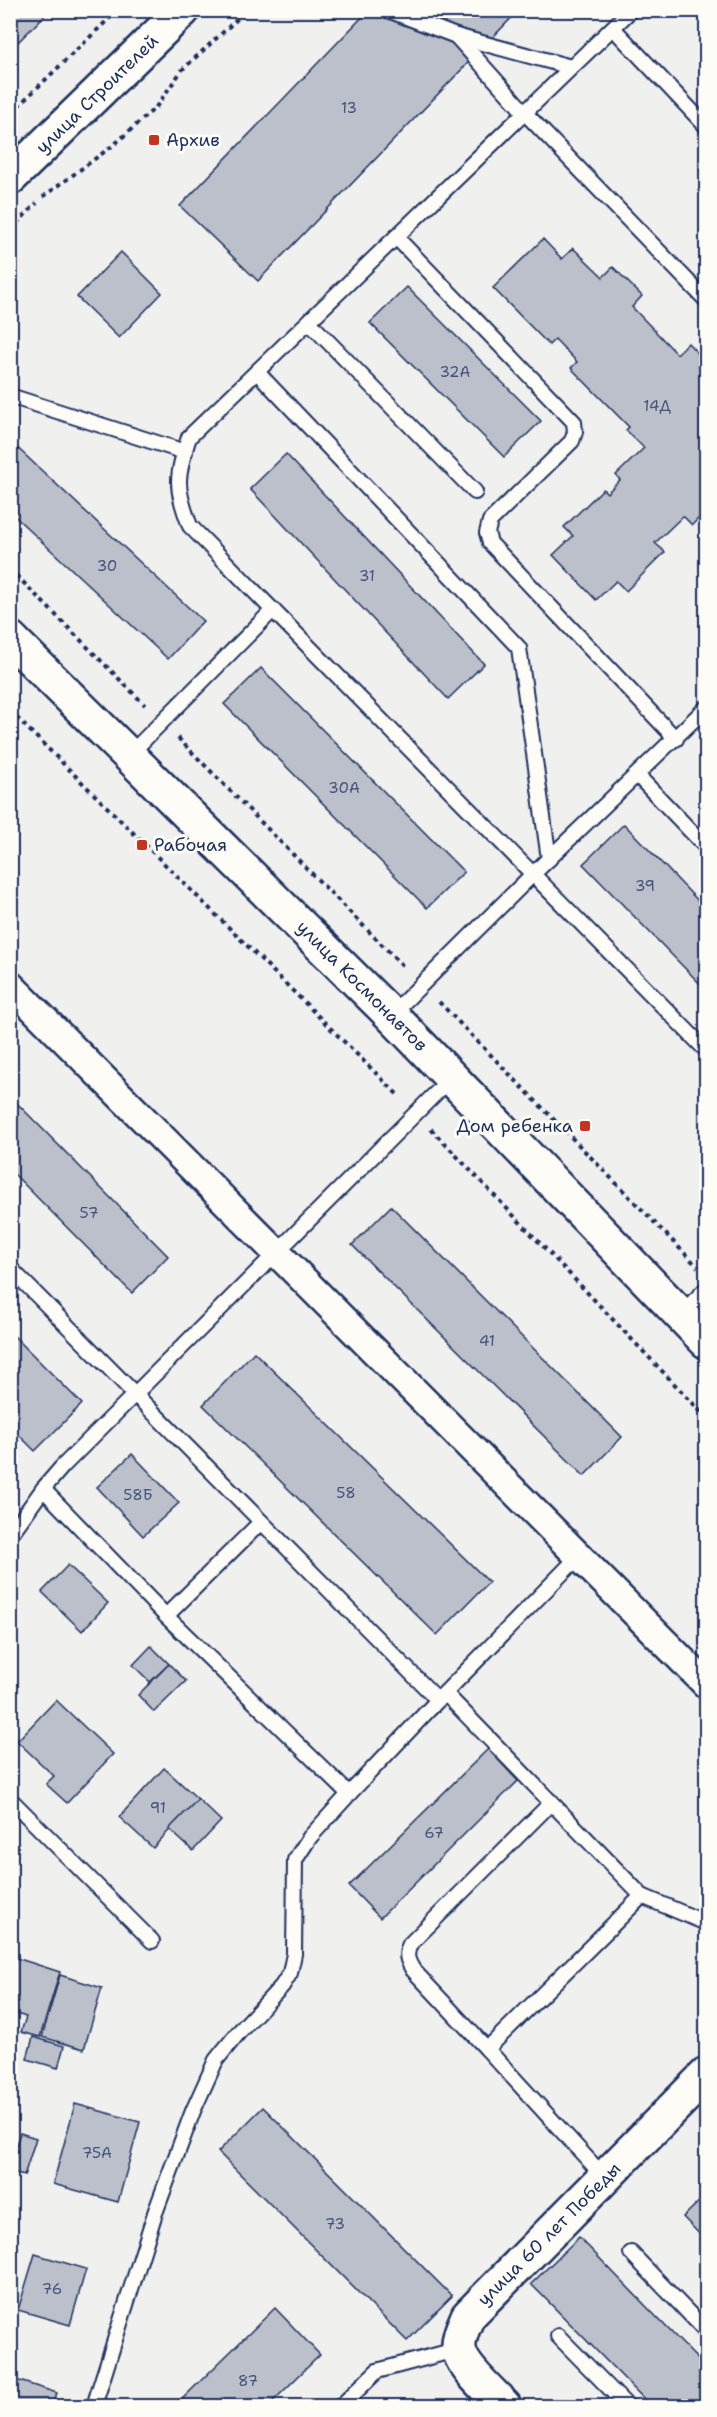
<svg xmlns="http://www.w3.org/2000/svg" width="717" height="2417" font-family="'Shantell Sans',sans-serif">
<style>
.building{fill:#bbc0ca;stroke:#1b2f5e;stroke-width:1.5}
.lines{fill:none;stroke-linecap:round;stroke-linejoin:round}
.service-casing{stroke:#1b2f5e;stroke-width:18}
.minor-casing{stroke:#1b2f5e;stroke-width:32}
.tertiary-casing{stroke:#1b2f5e;stroke-width:38}
.secondary-casing{stroke:#1b2f5e;stroke-width:38}
.primary-casing{stroke:#1b2f5e;stroke-width:38}
.path{stroke:#1b2f5e;stroke-width:4;stroke-dasharray:4.5 4.5;stroke-linecap:butt}
.service{stroke:#fdfcf7;stroke-width:14}
.minor{stroke:#fdfcf7;stroke-width:27}
.tertiary{stroke:#fdfcf7;stroke-width:33}
.secondary{stroke:#fdfcf7;stroke-width:33}
.primary{stroke:#fdfcf7;stroke-width:33}
.poi-dot{fill:#c8321e;stroke:#fdfcf7;stroke-width:2}
.labels{text-anchor:middle;dominant-baseline:central;stroke-width:6;stroke-linejoin:round;paint-order:stroke}
.number-label{font-size:15px;fill:#435379}
.street-label{font-size:18px;fill:#1b2f5e;stroke:#fdfcf7}
.poi-label{font-size:18px;fill:#1b2f5e;stroke:#fdfcf7;text-anchor:start}
</style>
<rect width="100%" height="100%" fill="#f0f0ee"/>
<filter id="ink" filterUnits="userSpaceOnUse"><feTurbulence type="fractalNoise" baseFrequency=".0167" numOctaves="2"/><feDisplacementMap in="SourceGraphic" scale="12" xChannelSelector="R" yChannelSelector="G"/><feConvolveMatrix kernelMatrix="1 2 1 2 8 2 1 2 1" color-interpolation-filters="sRGB"/></filter>
<g filter="url(#ink)">
<g class="building">
<polygon points="10,10 50,10 10,50"/>
<polygon points="369,10 519,10 258,281 180,206"/>
<polygon points="543,239 562,259 573,248 603,277 613,267 642,296 632,307 677,354 688,343 706,362 706,511 692,525 683,516 655,543 665,552 626,591 616,581 596,600 553,555 573,536 564,527 603,489 607,493 620,480 616,475 644,448 626,430 629,427 571,368 577,362 555,339 549,345 493,288"/>
<polygon points="121,252 162,293 119,338 77,297"/>
<polygon points="407,287 541,421 504,457 370,323"/>
<polygon points="10,441 203,621 168,659 10,512"/>
<polygon points="286,454 484,664 448,699 250,489"/>
<polygon points="261,668 464,872 427,908 224,704"/>
<polygon points="624,824 706,909 706,990 583,864"/>
<polygon points="10,1096 168,1256 132,1293 10,1170"/>
<polygon points="391,1206 622,1437 584,1476 352,1245"/>
<polygon points="10,1332 82,1404 35,1451 10,1426"/>
<polygon points="254,1352 489,1582 437,1635 203,1405"/>
<polygon points="132,1454 179,1503 143,1536 97,1487"/>
<polygon points="68,1565 108,1603 82,1631 42,1592"/>
<polygon points="151,1646 169,1664 150,1682 133,1665"/>
<polygon points="169,1664 186,1681 154,1712 138,1695"/>
<polygon points="56,1700 113,1754 67,1803 46,1784 54,1776 17,1741"/>
<polygon points="488,1749 518,1781 380,1918 349,1886"/>
<polygon points="164,1768 198,1799 153,1848 119,1817"/>
<polygon points="198,1799 221,1821 193,1851 169,1829"/>
<polygon points="10,1956 60,1972 40,2037 21,2032 26,2017 10,2012"/>
<polygon points="60,1975 102,1988 84,2049 42,2037"/>
<polygon points="33,2037 64,2046 58,2068 27,2059"/>
<polygon points="75,2104 140,2122 118,2202 53,2184"/>
<polygon points="263,2107 452,2296 407,2341 218,2152"/>
<polygon points="20,2133 36,2138 24,2176 10,2172 10,2163"/>
<polygon points="706,2195 706,2241 683,2217"/>
<polygon points="579,2237 706,2368 706,2406 651,2406 531,2284"/>
<polygon points="35,2254 86,2269 70,2325 18,2310"/>
<polygon points="275,2308 320,2355 268,2406 175,2406"/>
<polygon points="10,2378 57,2393 52,2406 10,2406"/>
</g>
<g class="lines">
<g class="service-casing">
<g id="service">
<polyline points="388,10 456,36 571,67"/>
<path d="M631,10L189,437C176,478 175,486 190,526L706,1050"/>
<polyline points="613,28 706,126"/>
<polyline points="456,36 525,113 706,300"/>
<polyline points="396,237 574,422 575,432 572,441 490,521 487,533 490,543 676,739"/>
<polyline points="309,322 475,492"/>
<polyline points="257,372 519,648 549,859"/>
<polyline points="10,396 185,452"/>
<polyline points="129,755 273,610"/>
<polyline points="638,776 706,847"/>
<polyline points="391,1015 533,874 706,708"/>
<polyline points="10,1268 438,1700"/>
<polyline points="681,1314 706,1289"/>
<polyline points="43,1489 166,1616 349,1794"/>
<polyline points="10,1535 43,1489 62,1467 452,1077"/>
<polyline points="166,1616 261,1522"/>
<path d="M445,1693L642,1896L487,2049L413,1970C407,1960 405,1955 410,1944L552,1802"/>
<polyline points="10,1799 152,1941"/>
<polyline points="642,1896 706,1923"/>
<polyline points="487,2049 605,2178"/>
<polyline points="631,2253 706,2331"/>
<polyline points="558,2336 627,2406"/>
<polyline points="94,2406 155,2213 193,2111 216,2060 238,2033 282,1986 290,1973 294,1954 295,1860 310,1837 349,1794 438,1700 579,1556"/>
<polyline points="341,2406 377,2371 459,2349"/>
</g>
</g>
<g class="minor-casing">
<polyline id="minor" points="10,985 706,1684"/>
</g>
<g class="tertiary-casing">
<path id="tertiary" d="M504,2406C492,2393 460,2366 459,2348C458,2337 464,2326 468,2316L706,2075"/>
</g>
<g class="secondary-casing">
<polyline id="secondary" points="10,178 183,10"/>
</g>
<g class="primary-casing">
<polyline id="primary" points="10,638 391,1015 706,1341"/>
</g>
<g class="path">
<polyline points="10,110 15,109 118,10"/>
<polyline points="43,197 115,144 156,107 182,70 247,10"/>
<polyline points="10,230 37,203"/>
<polyline points="10,569 145,705"/>
<polyline points="10,711 399,1096"/>
<polyline points="178,738 404,967"/>
<polyline points="439,1002 698,1267"/>
<polyline points="431,1129 706,1417"/>
</g>
<use href="#service" class="service"/>
<use href="#minor" class="minor"/>
<use href="#tertiary" class="tertiary"/>
<use href="#secondary" class="secondary"/>
<use href="#primary" class="primary"/>
</g>
</g>
<g class="poi-dot">
<rect x="148" y="134" width="12" height="12" rx="3"/>
<rect x="136" y="839" width="12" height="12" rx="3"/>
<rect x="579" y="1120" width="12" height="12" rx="3"/>
</g>
<g class="labels">
<g class="number-label">
<text x="349" y="108">13</text>
<text x="455" y="372">32А</text>
<text x="657" y="406">14Д</text>
<text x="107" y="566">30</text>
<text x="367" y="576">31</text>
<text x="344" y="788">30А</text>
<text x="645" y="886">39</text>
<text x="89" y="1213">57</text>
<text x="487" y="1341">41</text>
<text x="346" y="1493">58</text>
<text x="138" y="1495">58Б</text>
<text x="158" y="1808">91</text>
<text x="434" y="1833">67</text>
<text x="97" y="2153">75А</text>
<text x="335" y="2224">73</text>
<text x="52" y="2289">76</text>
<text x="248" y="2381">87</text>
</g>
<g class="street-label">
<text transform="translate(97 94) rotate(-44)">улица Строителей</text>
<text transform="translate(362 986) rotate(45)">улица Космонавтов</text>
<text transform="translate(549 2234) rotate(-45)">улица 60 лет Победы</text>
</g>
<g class="poi-label">
<text x="166" y="140">Архив</text>
<text x="154" y="845">Рабочая</text>
<text x="573" y="1126" text-anchor="end">Дом ребенка</text>
</g>
</g>
<rect width="717" height="2417" fill="none" stroke="#fdfcf7" stroke-width="36"/>
<rect x="18" y="18" width="681" height="2381" fill="none" stroke="#1b2f5e" stroke-width="2" filter="url(#ink)"/>
</svg>
